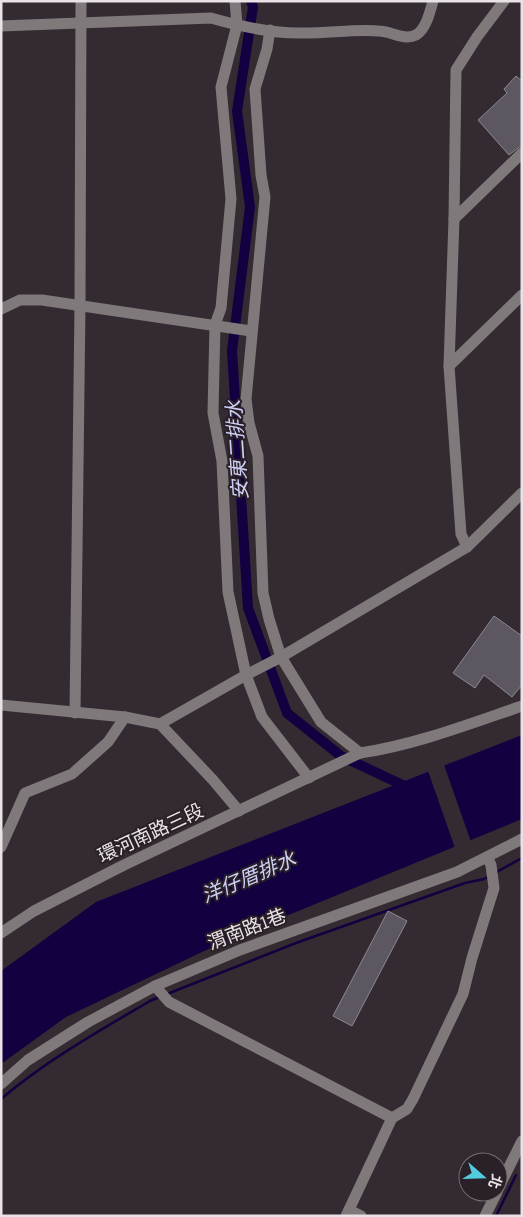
<svg xmlns="http://www.w3.org/2000/svg" width="523" height="1217" font-family="'Sofia Sans Condensed','Noto Sans TC',sans-serif">
<style>
.water{fill:#130040}
.pier{fill:#332b31}
.lines{fill:none;stroke-linecap:round;stroke-linejoin:round}
.stream{stroke:#130040;stroke-width:2.5}
.canal{stroke:#130040;stroke-width:10}
.building{fill:#5c5761;stroke:#8d8791}
.minor{stroke:#7f797b;stroke-width:11}
.labels{text-anchor:middle;dominant-baseline:central;stroke-width:4;stroke-linejoin:round;paint-order:stroke}
.street-label{font-size:19px;fill:#e9e3e7;stroke:#292127}
.water-label{font-size:20px;font-style:italic;fill:#cecff7;stroke:#292127}
</style>
<rect width="100%" height="100%" fill="#332b31"/>
<polygon class="water" points="522,735 522,819 223,942 66,1017 1,1064 1,971 96,902"/>
<polygon class="pier" points="443,762 471,842 455,848 427,768"/>
<g class="lines">
<g class="stream">
<polyline points="495,873 522,858"/>
<polyline points="167,994 296,943 465,883 484,879 490,876"/>
<path d="M1,1099C47,1060 99,1031 150,1001L159,997"/>
<polyline points="496,1216 516,1175"/>
</g>
<polyline class="canal" points="251,1 253,7 237,111 250,207 232,351 248,608 287,713 341,756 409,788"/>
</g>
<g class="building">
<polygon points="516,76 522,81 522,145 509,155 478,120 507,93 504,89"/>
<polygon points="494,616 522,636 522,685 512,697 484,675 475,688 453,673"/>
<polygon points="388,911 407,921 352,1026 333,1016"/>
</g>
<g class="lines">
<g class="minor">
<polyline points="235,1 237,25 221,87 231,199 221,308 215,325 213,413 222,461 228,592 246,675 262,717 309,778"/>
<path d="M1,26L211,18C239,26 269,33 298,33C325,34 352,29 379,31C391,31 404,41 416,35C426,29 430,12 433,1"/>
<polyline points="270,30 267,49 255,89 261,175 265,197 246,399 249,423 258,456 263,593 269,619 281,657 321,722 360,753"/>
<polyline points="454,219 522,153"/>
<polyline points="1,309 20,300 42,300 251,331"/>
<polyline points="449,366 522,295"/>
<polyline points="467,547 461,534 449,366 454,219 456,70 477,37 504,1"/>
<polyline points="1,705 125,717 160,724 213,780 239,811"/>
<polyline points="75,713 80,305 81,1"/>
<polyline points="160,724 246,675 281,657 467,547 522,493"/>
<polyline points="1,847 25,793 72,774 108,742 125,717"/>
<path d="M1,933L34,911L124,865L360,753C415,745 469,724 522,706"/>
<polyline points="155,986 169,1002 392,1118"/>
<polyline points="1,1084 28,1060 88,1022 155,986 240,950 457,872 522,839"/>
<polyline points="498,1189 522,1141"/>
<polyline points="349,1210 361,1216"/>
<polyline points="346,1216 392,1118 407,1109 413,1099 463,994 472,958 494,888 491,865 487,857"/>
<polyline points="485,1216 497,1192"/>
</g>
</g>
<g class="labels">
<g class="street-label">
<text transform="translate(151 834) rotate(-25)">環河南路三段</text>
<text transform="translate(247 930) rotate(-21)">渭南路1巷</text>
</g>
<g class="water-label">
<text transform="translate(238 450) rotate(-94)">安東二排水</text>
<text transform="translate(249 878) rotate(-23)">洋仔厝排水</text>
</g>
</g>
<rect width="523" height="1217" fill="none" stroke="#e9e3e7" stroke-width="5"/>
<g transform="translate(483 1177) rotate(110)"><circle r="24" fill="#292127" stroke="#766f74"/>
<path d="M0-4L9 19L0 12L-9 19Z" fill="#54cade"/>
<text y="-8" font-size="14" font-weight="bold" text-anchor="middle" fill="#e9e3e7">北</text>
</g>
</svg>
